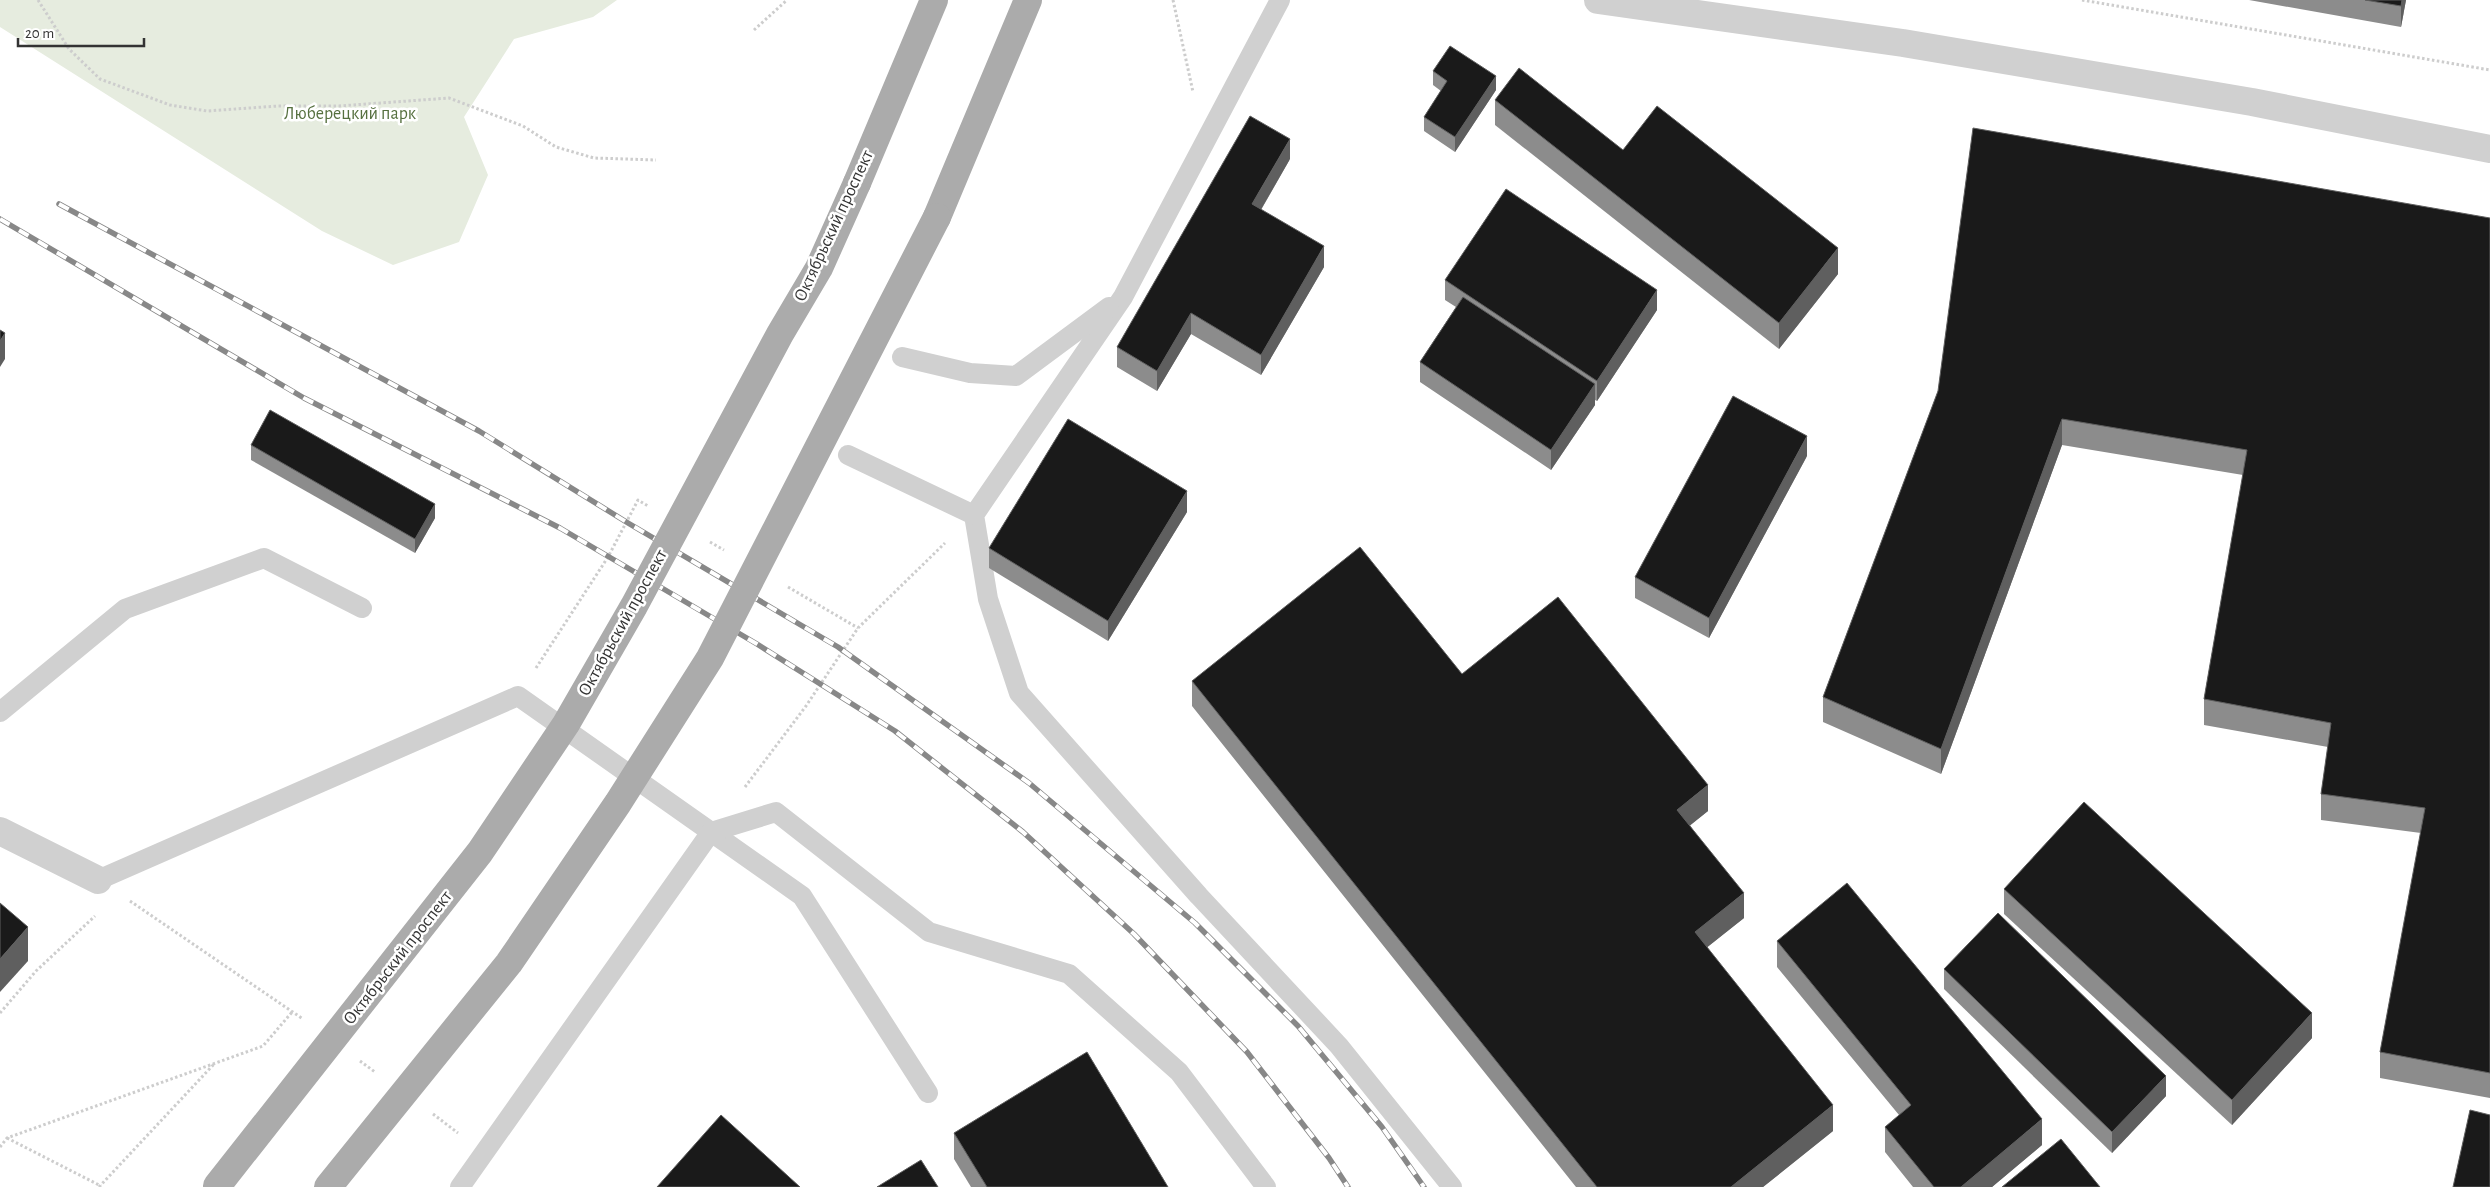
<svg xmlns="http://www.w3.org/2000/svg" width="2490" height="1187" font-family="'Alegreya Sans',sans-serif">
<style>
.green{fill:#e6ecdf}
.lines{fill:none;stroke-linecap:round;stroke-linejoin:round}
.path{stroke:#cdcdcd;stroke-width:3;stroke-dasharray:2.5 2.5;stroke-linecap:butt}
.service{stroke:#d0d0d0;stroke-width:20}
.minor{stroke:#d0d0d0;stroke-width:28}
.primary{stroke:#ababab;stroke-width:28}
.rail-casing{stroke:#888;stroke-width:5.5}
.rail{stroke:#fff;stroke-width:4;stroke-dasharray:11;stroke-linecap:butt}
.primary-bridge{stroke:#ababab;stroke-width:28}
.wall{fill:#8c8c8c}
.shaded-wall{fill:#5f5f5f}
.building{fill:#1a1a1a;stroke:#5f5f5f}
.labels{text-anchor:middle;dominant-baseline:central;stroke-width:5;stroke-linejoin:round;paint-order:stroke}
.park-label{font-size:18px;fill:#56703f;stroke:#fff}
.street-label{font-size:18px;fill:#333;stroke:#fff}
</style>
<rect width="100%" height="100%" fill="#fff"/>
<polygon class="green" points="0,0 617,0 593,17 514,39 464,117 488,175 459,242 393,265 322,231 0,27"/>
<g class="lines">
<g class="path">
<polyline points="38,0 69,49 100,79 170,105 207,111 278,106 339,106 449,98 523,126 556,147 594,158 656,160"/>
<polyline points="1173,0 1193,92"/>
<polyline points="2082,0 2490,70"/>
<polyline points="754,30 787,0"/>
<polyline points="710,542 724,550"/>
<polyline points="788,587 858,628"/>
<polyline points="536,668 608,557 638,500 648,506"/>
<polyline points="745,787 806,706 858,628 945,543"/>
<polyline points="130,901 303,1019"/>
<polyline points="0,1013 36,971 95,916"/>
<polyline points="360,1061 375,1072"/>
<polyline points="433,1114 458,1133"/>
<polyline points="7,1138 101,1186"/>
<polyline points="0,1147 7,1138 263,1046 293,1011"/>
<polyline points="99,1187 215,1063"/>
</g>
<g class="service">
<polyline points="1280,0 1123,297 974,515 988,599 1019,693 1199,896 1339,1046 1452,1187"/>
<polyline points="902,357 970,373 1016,376 1109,307"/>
<polyline points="848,455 974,515"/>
<polyline points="0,712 125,609 264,558 362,608"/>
<polyline points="98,880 518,696 802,896 928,1093"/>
<polyline points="460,1187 711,832 776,812 929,932 1069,974 1179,1072 1266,1187"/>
</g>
<g class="minor">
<polyline points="1598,0 1903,43 2252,102 2490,149"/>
<polyline points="0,831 98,880"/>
</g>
<g class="primary">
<polyline points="857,183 934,0"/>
<polyline points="937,217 1028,0"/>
</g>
<g class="rail-casing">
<g id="rail">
<polyline points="59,204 479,431 628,523 838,647 1029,783 1195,923 1298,1026 1382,1127 1424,1187"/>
<polyline points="0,219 304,398 560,528 757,644 895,731 1023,832 1134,934 1247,1052 1329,1158 1348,1187"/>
</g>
</g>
<use href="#rail" class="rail"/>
<g class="primary-bridge">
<polyline points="217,1186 480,852 566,724 634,606 780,334 819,268 857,183"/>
<polyline points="328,1187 509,963 618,803 710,658 937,217"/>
</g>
</g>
<g class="wall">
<polygon points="2249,0 2406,0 2401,27"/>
<polygon points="1433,71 1496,90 1455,152 1424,131 1424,117 1441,91 1433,85"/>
<polygon points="1495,100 1623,150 1838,274 1779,349 1495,125"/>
<polygon points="1290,159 1261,210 1324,267 1261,375 1191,334 1157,391 1117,367 1117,347"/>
<polygon points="2490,218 2490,1098 2380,1078 2380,1052 2421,833 2321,820 2321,794 2328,747 2204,725 2204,699 2243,475 2062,445 1941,774 1823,722 1823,697 1938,391"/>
<polygon points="1445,280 1657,310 1597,401 1595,400 1595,405 1551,470 1420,382 1420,362 1456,307 1445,300"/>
<polygon points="251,445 435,518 415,553 251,460"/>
<polygon points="1807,456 1709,638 1635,598 1635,577"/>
<polygon points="1187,512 1108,641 989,568 989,548"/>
<polygon points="1462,674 1708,811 1690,825 1744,918 1707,947 1833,1131 1763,1187 1576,1187 1192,706 1192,681"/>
<polygon points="2004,889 2312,1038 2232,1125 2004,914"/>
<polygon points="1777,941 2042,1145 1992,1187 1913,1187 1885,1152 1885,1127 1899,1115 1777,967"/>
<polygon points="1944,969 2166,1096 2112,1153 1944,989"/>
<polygon points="954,1133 1168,1187 971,1187 954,1159"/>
</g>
<g class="shaded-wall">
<polygon points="2402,0 2406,0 2401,27 2401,6"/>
<polygon points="1496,76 1496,90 1455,152 1455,137"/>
<polygon points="1290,139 1290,159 1252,225 1252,204"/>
<polygon points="1324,246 1324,267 1261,375 1261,355"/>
<polygon points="1838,248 1838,274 1779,349 1779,323"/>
<polygon points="1657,290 1657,310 1597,401 1597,381"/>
<polygon points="1191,313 1191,334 1157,391 1157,371"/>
<polygon points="5,333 5,359 0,367 0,341"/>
<polygon points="1595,384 1595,405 1551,470 1551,450"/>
<polygon points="2062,419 2062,445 1941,774 1941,749"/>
<polygon points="1807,436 1807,456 1709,638 1709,618"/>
<polygon points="1187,491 1187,512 1108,641 1108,621"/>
<polygon points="435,504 435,518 415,553 415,539"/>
<polygon points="1708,785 1708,811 1677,836 1677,810"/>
<polygon points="1744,893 1744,918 1695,957 1695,932"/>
<polygon points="28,927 28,961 0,992 0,959"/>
<polygon points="2312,1013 2312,1038 2232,1125 2232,1100"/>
<polygon points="2166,1076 2166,1096 2112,1153 2112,1132"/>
<polygon points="1833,1105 1833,1131 1763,1187 1731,1187"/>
<polygon points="2042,1119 2042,1145 1992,1187 1961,1187"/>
</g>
<g class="building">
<polygon points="2365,0 2402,0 2401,6"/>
<polygon points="1450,46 1496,76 1455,137 1424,117 1447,81 1433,71"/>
<polygon points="1519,68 1623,150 1657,106 1838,248 1779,323 1495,100"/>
<polygon points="1250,116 1290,139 1252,204 1324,246 1261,355 1191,313 1157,371 1117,347"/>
<polygon points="1973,128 2490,218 2490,1073 2380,1052 2425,808 2321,794 2331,723 2204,699 2247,450 2062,419 1941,749 1823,697 1938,391"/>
<polygon points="1506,189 1657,290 1597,381 1445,280"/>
<polygon points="1463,297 1595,384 1551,450 1420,362"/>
<polygon points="0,330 5,333 0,341"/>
<polygon points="1733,396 1807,436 1709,618 1635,577"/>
<polygon points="270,410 435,504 415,539 251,445"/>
<polygon points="1068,419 1187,491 1108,621 989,548"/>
<polygon points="1360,547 1462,674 1558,597 1708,785 1677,810 1744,893 1695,932 1833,1105 1731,1187 1597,1187 1192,681"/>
<polygon points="2084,802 2312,1013 2232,1100 2004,889"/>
<polygon points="1847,883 2042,1119 1961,1187 1934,1187 1885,1127 1911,1105 1777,941"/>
<polygon points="0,903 28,927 0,959"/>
<polygon points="1998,913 2166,1076 2112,1132 1944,969"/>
<polygon points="1087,1052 1168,1187 987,1187 954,1133"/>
<polygon points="2470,1110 2490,1115 2490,1187 2453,1187"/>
<polygon points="721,1115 800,1187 657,1187"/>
<polygon points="2061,1139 2100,1187 2002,1187"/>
<polygon points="921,1160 938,1187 877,1187"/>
</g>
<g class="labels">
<g class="park-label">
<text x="350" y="114">Люберецкий парк</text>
</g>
<g class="street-label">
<text transform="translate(834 226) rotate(-65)">Октябрьский проспект</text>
<text transform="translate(623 623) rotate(-61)">Октябрьский проспект</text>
<text transform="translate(398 958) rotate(-52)">Октябрьский проспект</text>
</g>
</g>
<path d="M18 38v8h126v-8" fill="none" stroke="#333333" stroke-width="2.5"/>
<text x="25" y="38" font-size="15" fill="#333333" stroke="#ffffff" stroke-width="4" paint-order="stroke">20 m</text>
</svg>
